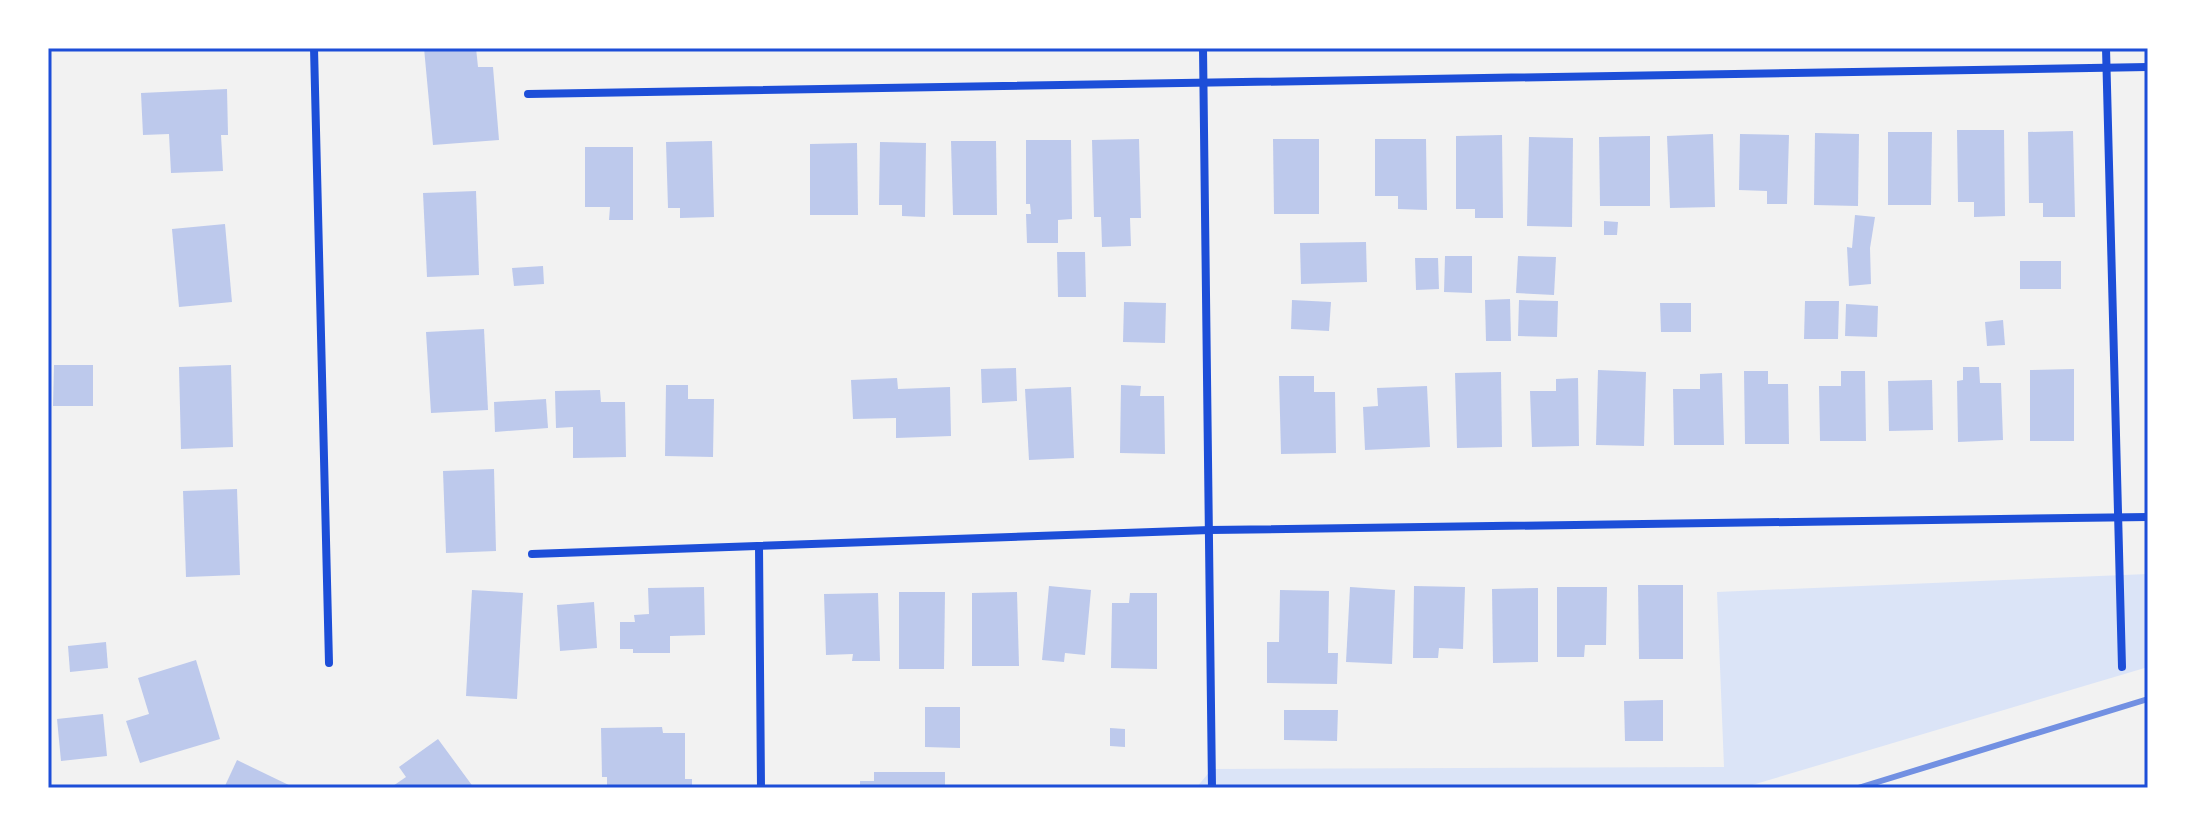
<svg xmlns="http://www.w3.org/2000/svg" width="2196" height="836" font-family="Signika,sans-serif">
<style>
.green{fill:#dbe4f7}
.building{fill:#bdc9ec}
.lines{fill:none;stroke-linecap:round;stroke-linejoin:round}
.minor{stroke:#1d4ed8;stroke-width:8}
.rail{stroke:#7290e2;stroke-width:6}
.neatline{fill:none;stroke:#1d4ed8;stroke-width:3}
</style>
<rect width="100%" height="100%" fill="#f2f2f2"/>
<polygon class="green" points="2148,574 2148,667 1742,788 1196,788 1212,769 1724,767 1717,592"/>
<g class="building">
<polygon points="424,48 476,48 478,67 493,67 499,140 433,145"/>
<polygon points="227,89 228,135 221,135 223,171 171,173 169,134 143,135 141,93"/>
<polygon points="1957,130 2004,130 2005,216 1974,217 1974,202 1958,202"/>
<polygon points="2073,131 2075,217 2043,217 2043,203 2029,203 2028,132"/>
<polygon points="1888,132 1932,132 1931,205 1888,205"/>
<polygon points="1815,133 1859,134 1858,206 1814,205"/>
<polygon points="1713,134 1715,207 1670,208 1667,136"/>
<polygon points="1740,134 1789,135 1787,204 1767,204 1767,191 1739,190"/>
<polygon points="1502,135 1503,218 1475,218 1475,209 1456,209 1456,136"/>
<polygon points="1650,136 1650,206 1600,206 1599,137"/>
<polygon points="1529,137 1573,138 1572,227 1527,226"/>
<polygon points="1139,139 1141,218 1130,218 1131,246 1102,247 1101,217 1094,217 1092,140"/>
<polygon points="1273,139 1319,139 1319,214 1274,214"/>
<polygon points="1375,139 1426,139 1427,210 1398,209 1398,196 1375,196"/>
<polygon points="1026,140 1071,140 1072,219 1058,220 1058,243 1027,243 1026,214 1031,214 1030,204 1026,204"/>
<polygon points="712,141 714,217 680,218 680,208 668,208 666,142"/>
<polygon points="951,141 996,141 997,215 953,215"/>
<polygon points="880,142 926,143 925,217 902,216 902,205 879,205"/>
<polygon points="857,143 858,215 810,215 810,144"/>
<polygon points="585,147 633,147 633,220 609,220 610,207 585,207"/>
<polygon points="476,191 479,275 427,277 423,193"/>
<polygon points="1855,215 1875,217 1870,248 1871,284 1849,286 1847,247 1852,248"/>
<polygon points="1604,221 1618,222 1617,235 1604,235"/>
<polygon points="225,224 232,302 179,307 172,229"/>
<polygon points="1366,242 1367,282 1301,284 1300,243"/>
<polygon points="1057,252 1085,252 1086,297 1058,297"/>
<polygon points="1445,256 1472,256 1472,293 1444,292"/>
<polygon points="1518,256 1556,257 1554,295 1516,293"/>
<polygon points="1415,258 1438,258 1439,289 1416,290"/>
<rect x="2020" y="261" width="41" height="28"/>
<polygon points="543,266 544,284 514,286 512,268"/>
<polygon points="1510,299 1511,341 1486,341 1485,300"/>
<polygon points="1292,300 1331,302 1329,331 1291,329"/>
<polygon points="1519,300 1558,301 1557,337 1518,336"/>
<polygon points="1805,301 1839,301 1838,339 1804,339"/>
<polygon points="1124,302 1166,303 1165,343 1123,342"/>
<polygon points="1660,303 1691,303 1691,332 1661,332"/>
<polygon points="1846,304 1878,306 1877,337 1845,336"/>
<polygon points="2003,320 2005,345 1987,346 1985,322"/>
<polygon points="484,329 488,410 431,413 426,332"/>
<polygon points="54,365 93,365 93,406 53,406"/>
<polygon points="231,365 233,447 181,449 179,367"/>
<polygon points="1963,367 1979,367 1980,383 2001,383 2003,440 1958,442 1957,381 1963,380"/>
<polygon points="1016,368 1017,401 982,403 981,369"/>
<polygon points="2074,369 2074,441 2030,441 2030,370"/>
<polygon points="1598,370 1646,372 1644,446 1596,445"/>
<polygon points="1744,371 1768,371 1768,384 1788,384 1789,444 1745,444"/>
<polygon points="1841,371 1865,371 1866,441 1820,441 1819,386 1841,386"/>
<polygon points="1501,372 1502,447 1457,448 1455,373"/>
<polygon points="1722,373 1724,445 1674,445 1673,389 1700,389 1700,374"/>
<polygon points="1279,376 1314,376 1314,392 1335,392 1336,453 1281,454"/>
<polygon points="897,378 898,389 950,387 951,436 896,438 896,418 853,419 851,380"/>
<polygon points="1578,378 1579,446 1532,447 1530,391 1556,391 1556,379"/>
<polygon points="1932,380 1933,430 1889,431 1888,381"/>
<polygon points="666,385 688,385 688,399 714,399 713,457 665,456"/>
<polygon points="1121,385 1141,386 1140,396 1164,396 1165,454 1120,453"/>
<polygon points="1427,386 1430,447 1365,450 1363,407 1378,406 1377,388"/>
<polygon points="1071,387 1074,458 1029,460 1025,389"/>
<polygon points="600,390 601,402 625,402 626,457 573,458 573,427 556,428 555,391"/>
<polygon points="546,399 548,428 495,432 494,402"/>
<polygon points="494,469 496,551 446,553 443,471"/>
<polygon points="237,489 240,575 186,577 183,491"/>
<polygon points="1638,585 1683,585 1683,659 1639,659"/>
<polygon points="1049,586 1091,590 1085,655 1065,653 1064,662 1042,660"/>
<polygon points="1414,586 1465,587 1463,649 1439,648 1438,658 1413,658"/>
<polygon points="704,587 705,635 670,636 670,653 633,653 633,649 620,649 620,622 635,622 634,615 649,614 648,588"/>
<polygon points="1350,587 1395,590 1392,664 1346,662"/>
<polygon points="1557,587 1607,587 1606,645 1585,645 1584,657 1557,657"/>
<polygon points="1538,588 1538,662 1493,663 1492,589"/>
<polygon points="472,590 523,593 517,699 466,696"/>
<polygon points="1280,590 1329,591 1328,653 1338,653 1337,684 1267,683 1267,642 1279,642"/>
<polygon points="899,592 945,592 944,669 899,669"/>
<polygon points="1017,592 1019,666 972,666 972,593"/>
<polygon points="878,593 880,661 852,661 853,654 826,655 824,594"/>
<polygon points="1130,593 1157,593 1157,669 1111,668 1112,603 1129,603"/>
<polygon points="594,602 597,648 560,651 557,605"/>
<polygon points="106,642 108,668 70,672 68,646"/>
<polygon points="196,660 220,739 140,763 126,721 149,714 138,678"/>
<polygon points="1663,700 1663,741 1625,741 1624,701"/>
<polygon points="925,707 960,707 960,748 925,747"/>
<polygon points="1284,710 1338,710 1337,741 1284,740"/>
<polygon points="103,714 107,756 61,761 57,719"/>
<polygon points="662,727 663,733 685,733 685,779 692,779 692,788 607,788 607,777 602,777 601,728"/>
<polygon points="1110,728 1125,729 1125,747 1110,746"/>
<polygon points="438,739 474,788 390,788 406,777 399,767"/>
<polygon points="237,760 295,788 224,788"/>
<polygon points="874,772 945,772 945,788 860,788 860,781 874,781"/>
</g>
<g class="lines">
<g class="minor">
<polyline points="314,48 329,663"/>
<polyline points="1203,48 1212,788"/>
<polyline points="2106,48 2122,667"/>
<polyline points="528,94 2148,67"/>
<polyline points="759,546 761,788"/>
<polyline points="532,554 1210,530 2148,517"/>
</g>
<polyline class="rail" points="1858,788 2148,699"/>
</g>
<rect width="2196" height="836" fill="none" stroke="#ffffff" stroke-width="100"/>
<rect x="50" y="50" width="2096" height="736" class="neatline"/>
</svg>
